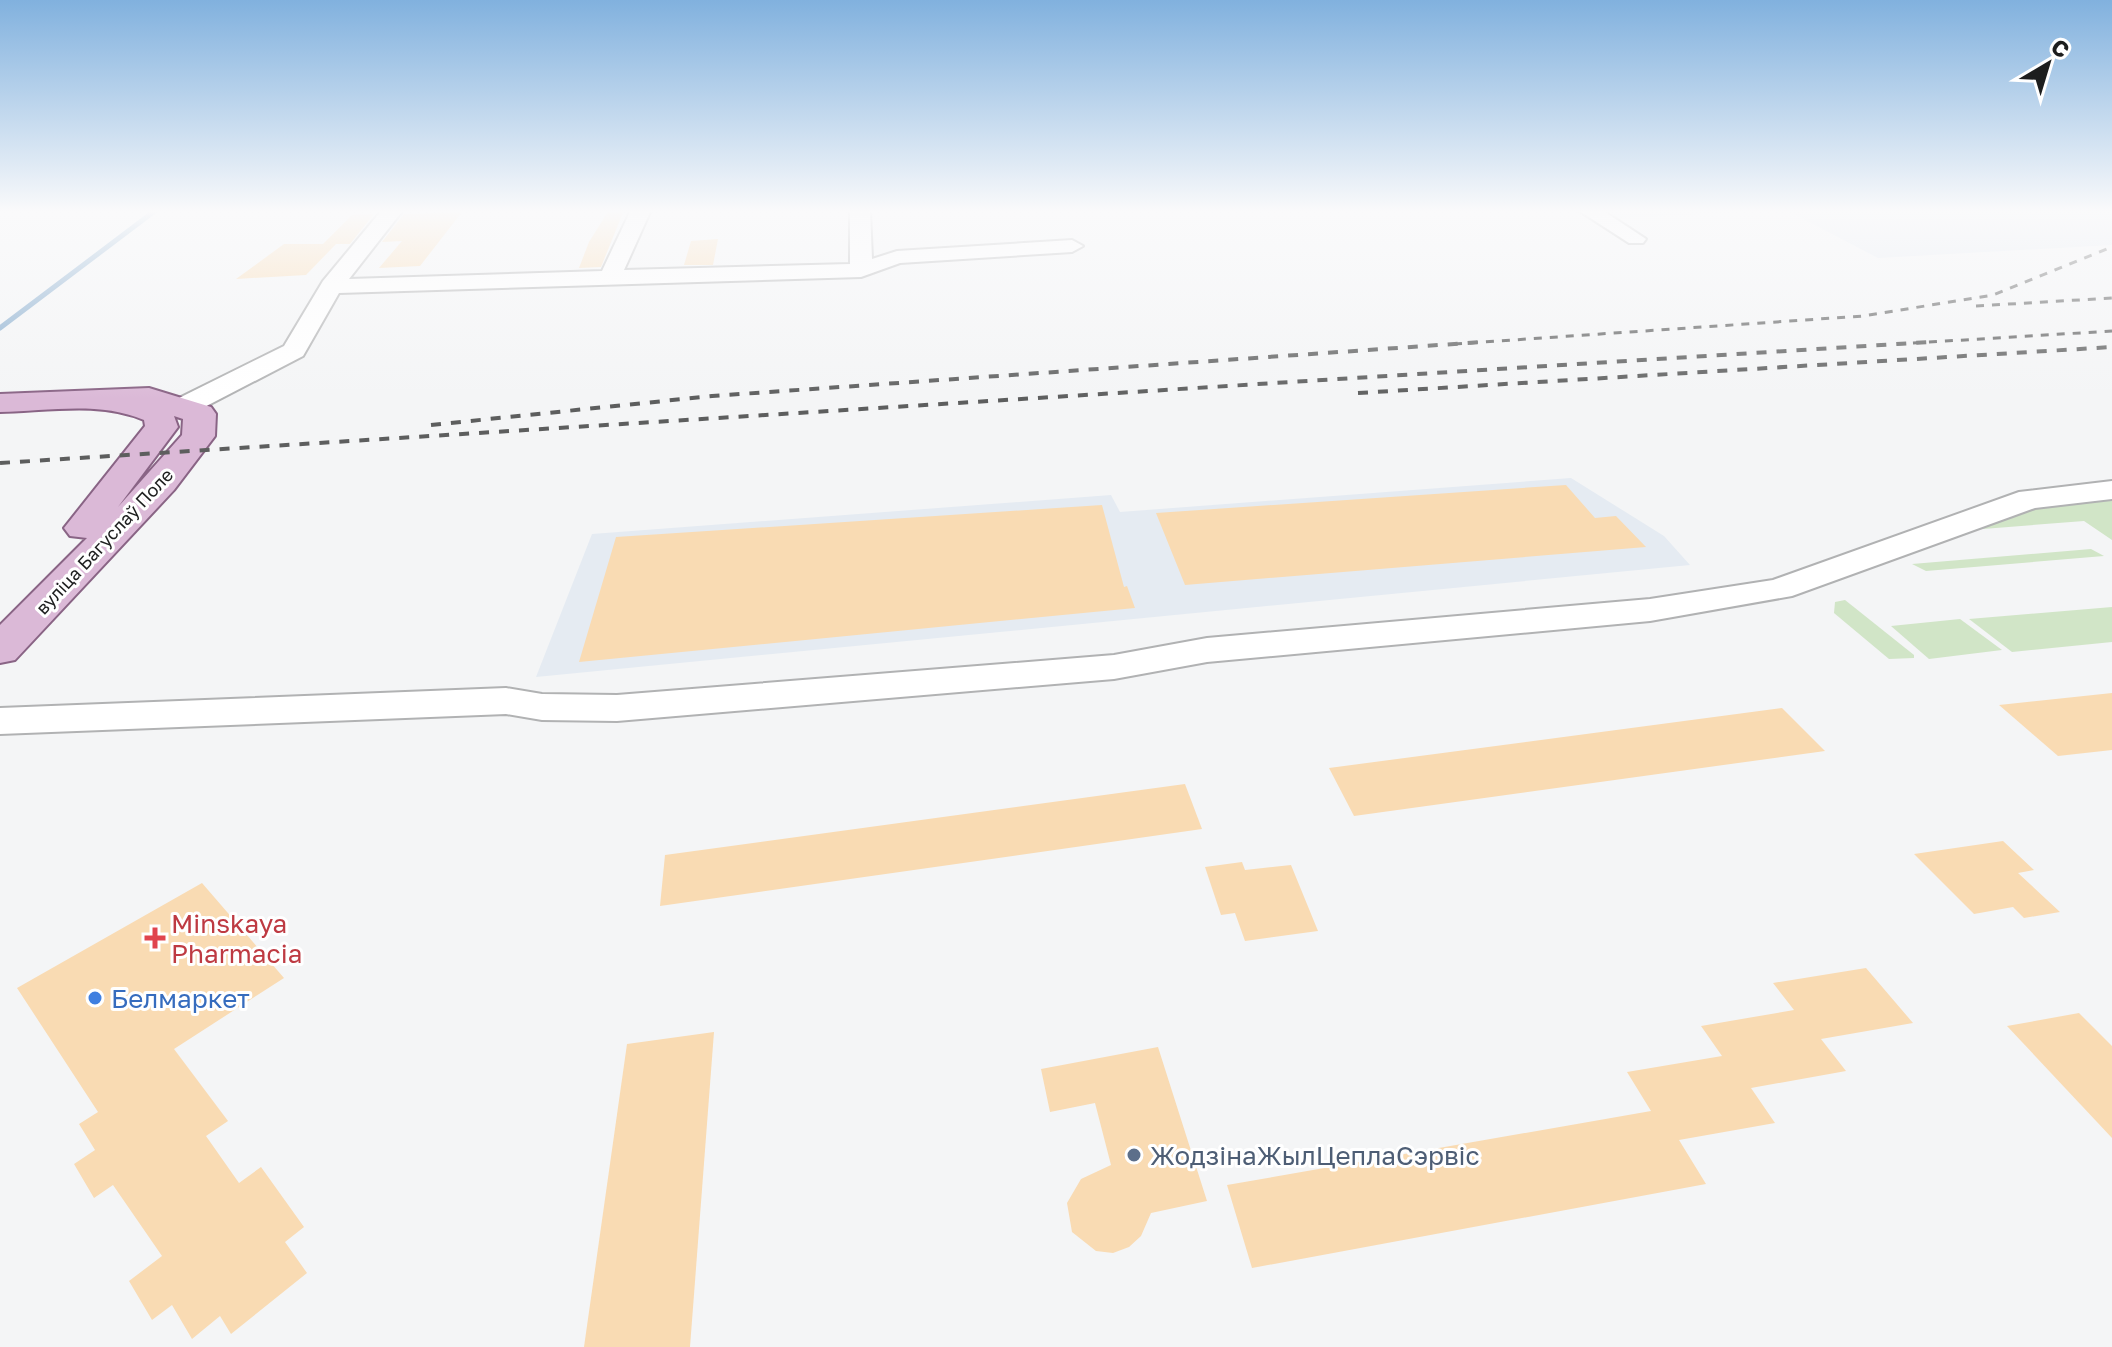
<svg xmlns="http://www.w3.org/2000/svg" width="2112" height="1347" font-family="'Golos Text',sans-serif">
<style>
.built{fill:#e5ebf2}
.green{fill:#d1e5c7}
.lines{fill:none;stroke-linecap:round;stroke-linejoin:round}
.stream{stroke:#88adce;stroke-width:5}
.building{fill:#f9dbb3}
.minor-casing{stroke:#b1b2b3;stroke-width:4}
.major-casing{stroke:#896485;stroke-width:4}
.minor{fill:#fff;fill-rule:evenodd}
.major{fill:#dbb9d7;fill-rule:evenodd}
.rail-far1{stroke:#5d5e5e;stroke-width:3;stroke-dasharray:8 8;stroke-linecap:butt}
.rail{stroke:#5d5e5e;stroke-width:4;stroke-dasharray:10 10;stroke-linecap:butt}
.health-dot{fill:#e0444e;stroke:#fff;stroke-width:3}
.shop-dot{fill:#3f7fe0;stroke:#fff;stroke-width:3}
.service-dot{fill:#5c6f8a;stroke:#fff;stroke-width:3}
.labels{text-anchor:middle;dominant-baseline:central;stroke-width:6;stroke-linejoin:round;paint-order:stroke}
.far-street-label{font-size:18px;fill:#1d1e1e;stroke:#fff}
.near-health-label{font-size:26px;fill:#be3a42;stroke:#fff;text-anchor:start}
.near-shop-label{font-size:26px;fill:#366cbe;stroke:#fff;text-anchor:start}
.near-service-label{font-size:26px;fill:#4e5e75;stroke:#fff;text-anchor:start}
</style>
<rect width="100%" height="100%" fill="#f4f5f6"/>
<g class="built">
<polygon points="1603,210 1782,210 1619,218"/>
<polygon points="1786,210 2112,210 2112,245 1878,258"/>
<polygon points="1571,478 1664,536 1690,565 536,677 592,534 1111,495 1120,512"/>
</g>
<g class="green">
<polygon points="2112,496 2112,540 2084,521 1983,529 1977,524 2018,508"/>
<polygon points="2091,549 2104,556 1926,571 1912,564"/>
<polygon points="1845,600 1914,655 1914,658 1889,659 1834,613 1835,602"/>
<polygon points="2112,607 2112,642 2012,652 1969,619"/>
<polygon points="1960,619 2002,650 1929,659 1891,626"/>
</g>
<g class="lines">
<polyline class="stream" points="0,328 156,210"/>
</g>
<g class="building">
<polygon points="609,210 624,210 601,267 579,268 589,242"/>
<polygon points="462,212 420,266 379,268 402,241 382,242 404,214"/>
<polygon points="374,214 350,244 336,244 306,275 236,279 284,244 323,244 352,215"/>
<polygon points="718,239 713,265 684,265 691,241"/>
<polygon points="1566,485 1595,518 1616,516 1646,547 1185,585 1156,513"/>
<polygon points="1102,505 1124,587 1127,586 1135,608 579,662 616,537"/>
<polygon points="2112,693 2112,750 2058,756 1999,705"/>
<polygon points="1782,708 1825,751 1354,816 1329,768"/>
<polygon points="1185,784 1202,829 660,906 665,855"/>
<polygon points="2003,841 2034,870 2018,873 2060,912 2024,918 2013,907 1974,914 1914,854"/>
<polygon points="1242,862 1245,870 1291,865 1318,931 1245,941 1235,913 1221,915 1205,867"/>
<polygon points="202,883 284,978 174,1049 228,1121 206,1136 239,1183 261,1167 304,1227 285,1242 307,1273 231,1334 220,1316 192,1339 172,1305 152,1320 129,1281 162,1256 113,1185 94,1198 74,1164 95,1150 79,1124 98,1112 17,988"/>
<polygon points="1866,968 1913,1023 1821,1039 1846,1071 1751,1088 1775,1123 1679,1140 1706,1184 1252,1268 1227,1185 1651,1111 1627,1072 1722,1056 1701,1026 1794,1010 1773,983"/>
<polygon points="2079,1013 2112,1046 2112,1138 2007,1026"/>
<polygon points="714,1032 690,1347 584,1347 627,1044"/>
<polygon points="1158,1047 1207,1201 1151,1213 1141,1236 1129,1247 1113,1253 1096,1251 1072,1232 1067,1203 1081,1179 1111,1165 1095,1103 1050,1112 1041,1069"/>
</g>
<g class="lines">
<g class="minor-casing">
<g id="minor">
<polygon points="382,210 403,210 349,279 602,271 631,210 651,210 624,270 850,264 850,210 870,210 872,259 897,251 1072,240 1083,246 1072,252 900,263 861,277 339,293 303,356 193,413 173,413 169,407 173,401 284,346 323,281"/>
<polygon points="1578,210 1602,210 1646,239 1643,243 1629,243"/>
<polygon points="2112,481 2112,499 2035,508 1792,596 1650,621 1207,662 1114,679 617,721 542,720 506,714 0,734 0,708 506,688 542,694 617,695 1114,655 1207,638 1650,599 1773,580 2019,492"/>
</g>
</g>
<g class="major-casing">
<path id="major" d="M149,388L211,407L216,414L215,436L174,490L15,660L0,663V625L87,538L70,536L64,528L145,426L144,420C100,401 48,411 0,412V394ZM174,416L183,419L182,435L118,507L178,427Z"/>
</g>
<use href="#minor" class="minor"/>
<use href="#major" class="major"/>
<g class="rail-far1">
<polyline points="1976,306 2112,298"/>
<polyline points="1454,344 1863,316 1993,295 2112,247"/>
<polyline points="1897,344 2112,331"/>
</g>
<g class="rail">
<polyline points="1358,393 2112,347"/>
<polyline points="431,425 712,396 1482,342"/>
<polyline points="0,463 1929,342"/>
</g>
</g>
<linearGradient id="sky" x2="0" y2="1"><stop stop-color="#81b1de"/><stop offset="0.53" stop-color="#fafafb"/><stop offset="1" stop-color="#fafafb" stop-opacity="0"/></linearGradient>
<rect width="2112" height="399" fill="url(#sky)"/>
<path class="health-dot" d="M151 926h8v8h8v8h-8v8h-8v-8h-8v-8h8z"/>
<circle class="shop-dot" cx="95" cy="998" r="8"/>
<circle class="service-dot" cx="1134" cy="1155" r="8"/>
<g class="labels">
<g class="far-street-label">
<text transform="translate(104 541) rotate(-47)">вуліца Багуслаў Поле</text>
</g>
<g class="near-health-label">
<text x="171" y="923">Minskaya<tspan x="171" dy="30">Pharmacia</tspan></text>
</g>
<g class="near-shop-label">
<text x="111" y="998">Белмаркет</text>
</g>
<g class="near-service-label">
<text x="1150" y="1155">ЖодзінаЖылЦеплаСэрвіс</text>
</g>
</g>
<g transform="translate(2048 64) rotate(38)" stroke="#ffffff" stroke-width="6" paint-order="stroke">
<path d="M0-6L14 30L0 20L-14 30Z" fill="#1d1e1e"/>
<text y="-12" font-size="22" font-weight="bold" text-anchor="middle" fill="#1d1e1e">С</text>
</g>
</svg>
